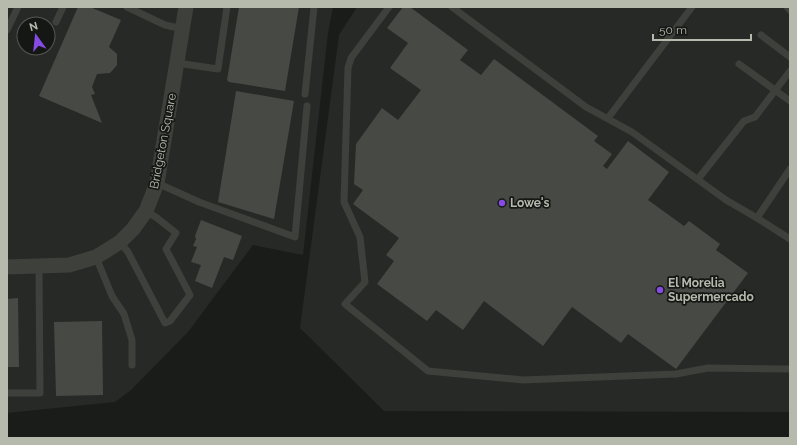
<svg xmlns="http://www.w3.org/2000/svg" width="797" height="445" font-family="Raleway,sans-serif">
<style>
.built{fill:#272926;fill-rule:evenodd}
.building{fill:#464944}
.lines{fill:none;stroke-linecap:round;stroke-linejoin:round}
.service{stroke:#3d403b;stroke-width:7}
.minor{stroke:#3d403b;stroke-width:15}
.poi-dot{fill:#854be3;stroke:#151715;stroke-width:1.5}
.labels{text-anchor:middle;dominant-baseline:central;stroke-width:3.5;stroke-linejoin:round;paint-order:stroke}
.street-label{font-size:12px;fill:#b5baad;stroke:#151715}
.poi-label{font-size:12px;font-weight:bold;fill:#b5baad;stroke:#151715;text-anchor:start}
</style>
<rect width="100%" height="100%" fill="#1a1c1a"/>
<g class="built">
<path d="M7,7H333L328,33L303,255L253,245L188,332L131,390L115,402L7,413ZM24,24H48V48H24Z"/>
<polygon points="357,7 790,7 790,412 384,411 300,328 339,35"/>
</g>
<g class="building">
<polygon points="78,7 90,7 121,20 109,47 117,54 117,65 110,73 97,74 92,87 95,94 91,95 102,123 39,96"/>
<polygon points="239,7 299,7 285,91 229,82 227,80"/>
<polygon points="403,7 410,7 468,50 460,60 481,75 494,59 598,136 594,141 612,154 603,166 607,169 628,141 669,172 648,200 684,226 689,221 720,244 716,250 748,273 676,369 628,334 621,343 572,307 543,346 484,301 463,330 436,310 427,321 377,284 394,261 386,255 399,238 353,204 363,190 354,184 356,144 382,108 398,120 421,90 390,68 408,43 387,28"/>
<polygon points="236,91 294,101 274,219 218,202"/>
<polygon points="201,220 242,236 233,260 224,257 212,288 195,281 201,265 191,262 197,247 193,246 196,239 195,236"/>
<polygon points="18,298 19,367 7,367 7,299"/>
<polygon points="102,321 103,395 56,396 54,322"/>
</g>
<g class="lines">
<g class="service">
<polyline points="127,7 165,25 183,29"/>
<polyline points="389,7 351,58 348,68 344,202 360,237 365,282 345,304 428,371 523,380 676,374 708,368 790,369"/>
<polyline points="452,7 586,107 632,132 726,200 757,218"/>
<polyline points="787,7 790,10"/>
<polyline points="56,22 63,7"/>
<polyline points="7,30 18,7"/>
<polyline points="761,35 790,57"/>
<polyline points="177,63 218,69 227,7"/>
<polyline points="739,64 790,101"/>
<polyline points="305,94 314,7"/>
<polyline points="608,118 692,7"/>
<polyline points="790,169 757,218 790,239"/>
<polyline points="698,179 744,121 755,117 790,71"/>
<polyline points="157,183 199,202 295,237 307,106"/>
<polyline points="120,242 128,252 165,323 170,321 190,295 166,249 176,233 157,218 146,211"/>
<polyline points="96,257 112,296 124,314 132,340 132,365"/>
<polyline points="7,393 40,393 39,267"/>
</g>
<polyline class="minor" points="7,267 69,265 96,257 120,242 133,229 146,211 157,183 186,7"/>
</g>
<g class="poi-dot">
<circle cx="502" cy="203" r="4"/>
<circle cx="660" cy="290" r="4"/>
</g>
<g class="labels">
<g class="street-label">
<text transform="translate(163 141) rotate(-79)">Bridgeton Square</text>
</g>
<g class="poi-label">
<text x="510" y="203">Lowe's</text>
<text x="668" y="283">El Morelia<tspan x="668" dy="14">Supermercado</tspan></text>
</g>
</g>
<rect width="797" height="445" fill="none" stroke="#b5baad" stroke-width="16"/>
<g transform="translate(36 36) rotate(345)"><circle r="19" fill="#151715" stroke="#555852"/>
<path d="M0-3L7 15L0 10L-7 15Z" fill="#854be3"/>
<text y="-6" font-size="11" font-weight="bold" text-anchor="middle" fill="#b5baad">N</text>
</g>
<path d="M653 34v6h98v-6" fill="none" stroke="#b5baad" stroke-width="2"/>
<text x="659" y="34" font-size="12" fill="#b5baad" stroke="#151715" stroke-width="3" paint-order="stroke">50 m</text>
</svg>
